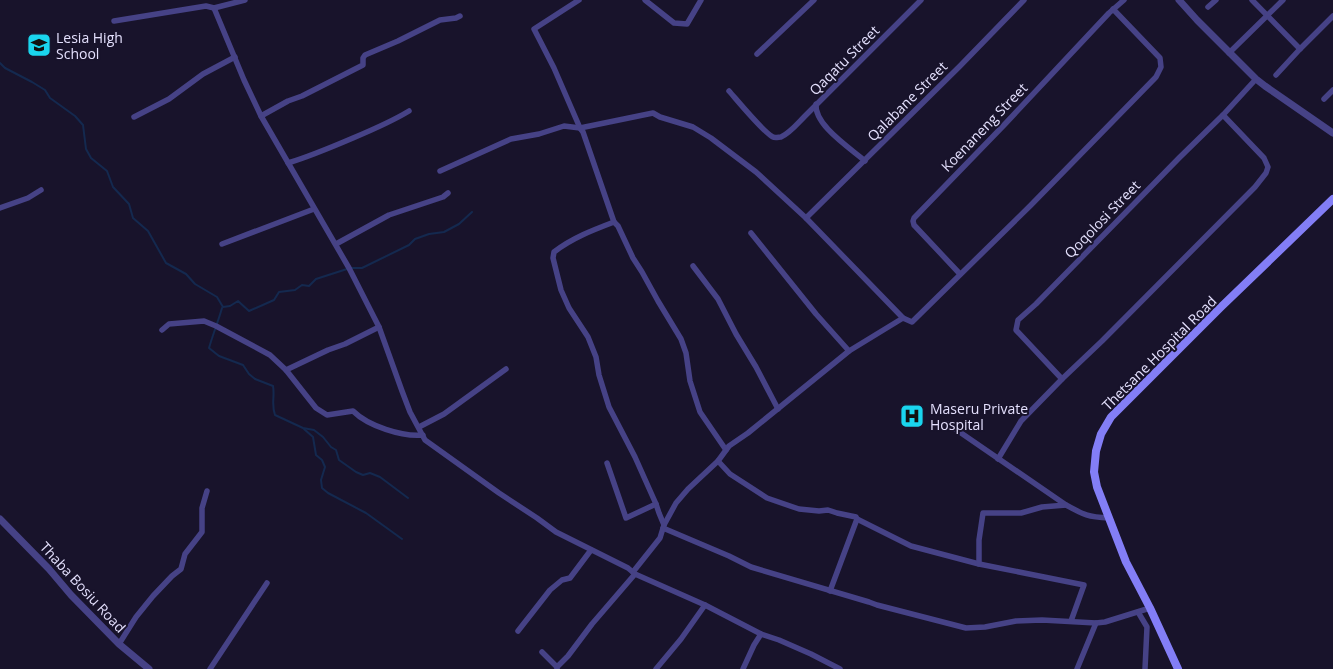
<svg xmlns="http://www.w3.org/2000/svg" width="1333" height="669" font-family="'Open Sans',sans-serif">
<style>
.lines{fill:none;stroke-linecap:round;stroke-linejoin:round}
.stream{stroke:#14294f;stroke-width:2}
.minor{stroke:#464286;stroke-width:5.5}
.tertiary{stroke:#464286;stroke-width:7}
.secondary{stroke:#837ef6;stroke-width:8}
.labels{text-anchor:middle;dominant-baseline:central;stroke-width:4;stroke-linejoin:round;paint-order:stroke}
.poi-label{font-size:14px;fill:#e4e0fd;stroke:#18132b;text-anchor:start}
.street-label{font-size:14px;fill:#e4e0fd;stroke:#18132b}
</style>
<rect width="100%" height="100%" fill="#18132b"/>
<g class="lines">
<g class="stream">
<polyline points="0,63 5,68 32,82 45,90 50,98 75,116 83,125 86,149 91,158 107,171 113,187 129,204 133,218 148,231 166,263 186,274 195,284 217,297 223,307 230,306 238,301 249,311 274,300 279,292 295,290 302,285 309,286 316,279 347,269"/>
<polyline points="351,268 362,268 409,245 415,239 429,234 444,232 459,224 472,212"/>
<path d="M222,308C218,322 213,334 209,348L219,356L243,365L249,374L255,379L273,386C275,396 271,404 275,415L303,428L314,430L323,437L331,447L336,450L339,460L356,472L363,475L370,473L380,477L408,498"/>
<polyline points="304,429 313,437 316,455 322,460 325,467 321,480 322,488 328,493 366,513 402,539"/>
</g>
<g class="minor">
<path d="M579,0L534,29L554,68L580,128L583,132L614,222C593,230 572,238 554,252L553,258L561,290L569,308L588,337L596,357L599,375L609,407L635,457L656,504L659,513L664,525"/>
<polyline points="645,0 674,23 687,24 701,0"/>
<polyline points="1252,0 1300,49"/>
<polyline points="1208,7 1216,0"/>
<polyline points="214,8 244,80 261,116 349,268 379,327 402,391 410,412 425,440 499,493 537,518 556,532 628,568 635,574 705,605 761,634 779,640 811,654 840,669"/>
<polyline points="114,21 206,6 214,8 245,0"/>
<polyline points="1229,53 1283,0"/>
<polyline points="757,54 814,0"/>
<polyline points="1276,75 1300,49 1333,16"/>
<path d="M729,91C737,100 764,133 773,137C775,138 779,137 781,137C790,133 798,123 805,116L921,0"/>
<polyline points="1324,99 1333,90"/>
<path d="M816,104C814,125 850,148 865,161"/>
<polyline points="261,116 288,101 302,96 363,65 363,58 365,55 398,41 440,20 456,18 460,16"/>
<polyline points="134,117 169,99 203,74 235,57"/>
<path d="M288,163C311,156 332,147 353,138C372,130 391,122 409,111"/>
<polyline points="440,171 511,139 539,134 564,126 580,128 653,113 660,117 693,127 711,138 756,172 806,218 903,318"/>
<polyline points="0,208 28,198 41,190"/>
<polyline points="806,218 960,66 1024,0"/>
<polyline points="614,222 618,226 633,258 642,272 658,301 681,339 686,353 690,381 700,412 726,450"/>
<polyline points="222,244 314,209"/>
<polyline points="336,244 389,215 443,197 448,193"/>
<polyline points="693,266 718,299 736,334 756,367 778,409"/>
<polyline points="960,274 914,225 913,221 914,218 1005,124 1109,13 1124,0"/>
<path d="M162,330L169,324L204,321L216,326L270,355L286,370L316,408L327,415L353,411C368,426 402,437 423,435"/>
<polyline points="849,351 903,318 912,322 1031,205 1156,77 1161,67 1160,58 1113,9"/>
<polyline points="286,370 328,350 345,344 379,327"/>
<polyline points="1062,379 1016,330 1018,320 1036,304 1179,158 1223,115 1256,79"/>
<path d="M948,424L1066,505C1084,515 1088,517 1109,518"/>
<polyline points="419,427 444,414 506,369"/>
<polyline points="998,459 1021,421 1062,379 1102,341 1255,187 1266,173 1268,167 1264,158 1223,115"/>
<polyline points="718,461 730,474 767,498 799,509 819,511 828,510 837,513 856,517 857,519 911,546 979,564 1084,585 1071,621"/>
<polyline points="607,463 626,518 656,504"/>
<polyline points="663,528 729,556 751,567 869,602 877,605 966,628 985,627 1016,621 1042,620 1096,623 1105,622 1150,608"/>
<polyline points="979,564 979,540 983,513 1021,513 1042,507 1066,505"/>
<polyline points="633,572 660,538 664,525 676,503 688,489 718,461 729,446 748,433 849,351 816,314 751,233"/>
<polyline points="830,591 857,519"/>
<polyline points="1138,612 1147,627 1145,669"/>
<polyline points="518,631 550,590 562,580 570,578 591,550"/>
<polyline points="119,644 136,617 153,596 172,576 181,569 185,554 202,532 202,508 207,491"/>
<polyline points="542,652 557,667"/>
<polyline points="210,669 267,583"/>
<polyline points="557,669 557,667 568,656 592,624 635,574"/>
<polyline points="656,669 681,639 705,605"/>
<polyline points="743,669 754,645 761,634"/>
<polyline points="1077,669 1096,623"/>
</g>
<g class="tertiary">
<polyline points="1179,0 1197,20 1256,79 1265,86 1333,133"/>
<polyline points="0,519 49,569 71,595 119,644 149,669"/>
</g>
<polyline class="secondary" points="1178,669 1150,608 1126,562 1097,487 1094,472 1096,451 1101,434 1111,417 1221,307 1333,199"/>
</g>
<defs>
<g id="school-square" transform="scale(1.25)"><rect x="-9" y="-9" width="18" height="18" rx="4" fill="#1ad5ee" stroke="#18132b"/><path d="M0-5L7-2L0 1L-7-2ZM-4 1L0 2.5L4 1V4Q0 6-4 4Z" fill="#111"/></g>
<g id="hospital-square" transform="scale(1.25)"><rect x="-9" y="-9" width="18" height="18" rx="4" fill="#1ad5ee" stroke="#18132b"/><path d="M-5-5h3v3.5h4V-5h3V5h-3V1.5h-4V5h-3Z" fill="#111"/></g>
</defs>
<g fill-rule="evenodd">
<use href="#school-square" x="39" y="45"/>
<use href="#hospital-square" x="912" y="416"/>
</g>
<g class="labels">
<g class="poi-label">
<text x="56" y="37">Lesia High<tspan x="56" dy="16">School</tspan></text>
<text x="930" y="408">Maseru Private<tspan x="930" dy="16">Hospital</tspan></text>
</g>
<g class="street-label">
<text transform="translate(844 60) rotate(-45)">Qaqatu Street</text>
<text transform="translate(907 101) rotate(-45)">Qalabane Street</text>
<text transform="translate(984 127) rotate(-46)">Koenaneng Street</text>
<text transform="translate(1102 219) rotate(-46)">Qoqolosi Street</text>
<text transform="translate(1159 353) rotate(-45)">Thetsane Hospital Road</text>
<text transform="translate(83 587) rotate(47)">Thaba Bosiu Road</text>
</g>
</g>
</svg>
